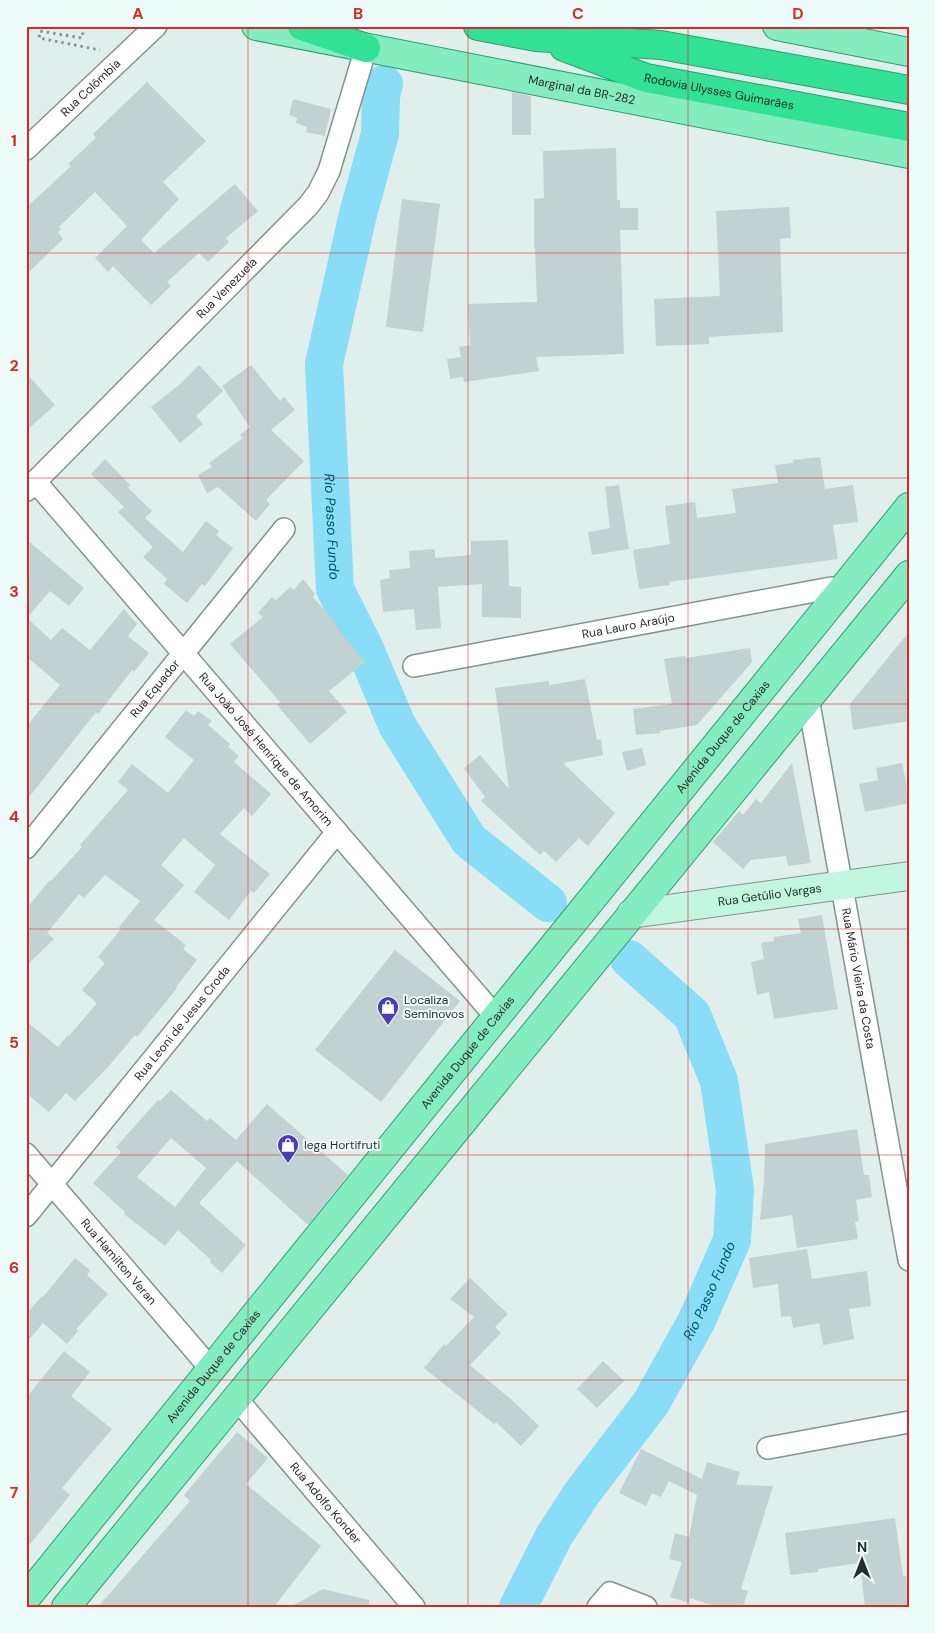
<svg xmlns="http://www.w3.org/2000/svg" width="935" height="1633" font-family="'DM Sans',sans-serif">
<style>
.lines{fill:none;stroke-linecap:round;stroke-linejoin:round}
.river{stroke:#89ddf7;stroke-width:38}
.building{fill:#c2d1d2;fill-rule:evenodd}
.street-casing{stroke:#85938f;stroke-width:24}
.secondary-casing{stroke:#85938f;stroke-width:30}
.primary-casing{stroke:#2da271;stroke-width:30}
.highway-casing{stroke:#2da271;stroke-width:30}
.path{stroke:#899390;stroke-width:3;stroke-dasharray:2.5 4;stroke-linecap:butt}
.street{stroke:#fff;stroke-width:21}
.secondary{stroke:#c1f6e0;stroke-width:28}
.primary{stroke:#83edc0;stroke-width:28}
.highway{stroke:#30e196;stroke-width:28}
.grid{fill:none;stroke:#d62828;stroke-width:1;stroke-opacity:0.55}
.labels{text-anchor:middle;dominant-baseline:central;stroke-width:4;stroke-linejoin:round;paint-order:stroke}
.street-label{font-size:12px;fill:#272c2b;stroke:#edfcf8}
.poi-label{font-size:12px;fill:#272c2b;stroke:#edfcf8;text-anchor:start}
.water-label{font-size:14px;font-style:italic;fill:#045163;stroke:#edfcf8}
.neatline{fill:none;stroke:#d62828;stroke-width:2}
.grid-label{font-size:16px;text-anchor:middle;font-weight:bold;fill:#d62828}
</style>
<rect width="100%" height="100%" fill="#e0efeb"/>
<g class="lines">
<g class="river">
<path id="s1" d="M384,84L381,96L380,134L358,214L324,364L335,589L365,649L397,725L469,840L548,903"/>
<path id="s2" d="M518,1607L554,1536L582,1493L651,1403L697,1320L732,1240L735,1190L719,1081L692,1015L629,959"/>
</g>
</g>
<g class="building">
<polygon points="147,82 206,141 163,182 179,199 141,240 154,253 235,184 258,211 226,238 229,242 208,262 199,253 167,282 171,286 151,305 113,266 108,272 95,258 127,226 95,192 59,227 61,229 58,232 63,239 26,275 26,208 71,166 68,164 96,138 93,134"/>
<polygon points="512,92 531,96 531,135 512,135"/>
<polygon points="293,99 331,109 325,136 306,132 307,127 296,123 297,118 289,115"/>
<polygon points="616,148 617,200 620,200 620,208 638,208 638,230 620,230 624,354 536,357 539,371 464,382 463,377 450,379 447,359 461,357 459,347 470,345 468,304 537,302 535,248 534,248 534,199 544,198 543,151"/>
<polygon points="402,199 440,204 423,332 386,327"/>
<polygon points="789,207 791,238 780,239 783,332 709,337 709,344 656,346 654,299 720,296 716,211"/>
<polygon points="199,365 223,391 196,416 203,424 180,443 151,407 179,385"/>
<polygon points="251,365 280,401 284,397 295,410 271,430 304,461 266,500 270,504 256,521 218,487 207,493 198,475 212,467 209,463 243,438 240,435 250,427 222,386"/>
<polygon points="26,373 55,405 26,431"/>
<polygon points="820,457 825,489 853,485 858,522 833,525 838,559 669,582 670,585 639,589 633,550 670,544 665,506 695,502 697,518 736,513 732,489 778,483 775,465 793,463 793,460"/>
<polygon points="105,459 130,485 128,488 152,511 145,518 183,552 206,521 219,531 216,535 233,548 205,586 202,584 187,603 164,584 167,579 143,557 153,547 118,512 124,507 91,474"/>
<polygon points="619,485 629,549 592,555 588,532 610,528 605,487"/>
<polygon points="26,539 84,588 69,606 50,591 27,618 51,640 62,628 90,650 124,609 137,624 128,636 149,653 134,672 132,670 98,714 96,712 26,801 26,727 60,685 26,656"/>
<polygon points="508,540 509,586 521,587 521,618 482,617 482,584 438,587 441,628 416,630 414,609 383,612 380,580 390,578 389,570 410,568 409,551 435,549 435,558 471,555 471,541"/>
<polygon points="303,579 315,594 313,597 336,623 334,624 365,662 329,691 347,712 310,744 277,705 280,702 230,644 263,617 258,613 272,597 276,600 290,587 294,590"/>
<polygon points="909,632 909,721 853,730 850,704"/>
<polygon points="750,648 752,662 697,725 659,731 660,733 636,735 633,709 672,704 664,659 685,656 686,658"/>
<polygon points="585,679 597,740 601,739 603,755 563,763 615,813 588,846 579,838 556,862 544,851 540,855 481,801 485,797 464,768 480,755 509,789 495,688 549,681 549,685"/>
<polygon points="186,710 194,716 198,711 212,721 208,725 230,744 228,747 239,756 234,762 271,794 252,816 244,808 220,834 270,874 254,893 251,891 229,920 194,892 215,865 184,838 161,865 184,885 154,920 186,945 183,949 197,960 176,987 177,988 161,1008 137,1037 135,1035 108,1067 75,1101 66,1093 49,1112 26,1093 26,1021 58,1047 68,1035 69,1036 97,1003 82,990 105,963 98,957 121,929 119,927 140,901 105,875 84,898 79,894 47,933 54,939 26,966 26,909 50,880 51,881 82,847 80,845 128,790 118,782 132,764 168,793 194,760 165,737"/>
<polygon points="642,748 646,765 627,771 622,752"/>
<polygon points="792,763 811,863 788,866 786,856 751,860 743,869 713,842 739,811 743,815 756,799 761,803"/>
<polygon points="902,763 909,796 909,803 865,812 859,784 878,780 876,768"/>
<polygon points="822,915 838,1009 774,1019 769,992 757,995 751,962 764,959 761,943 774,941 774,937 801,933 798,919"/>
<polygon points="395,950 460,1001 381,1102 315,1050"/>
<path d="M171,1090L207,1121L210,1118L236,1140L267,1104L348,1175L308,1225L237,1161L199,1203L246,1245L222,1273L210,1262L211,1260L178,1230L165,1246L124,1214L125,1212L93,1183L121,1152L116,1147L158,1100L160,1101ZM171,1138L206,1168L175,1207L137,1177Z"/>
<polygon points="857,1129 864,1175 869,1175 872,1197 856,1200 859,1221 855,1222 858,1239 797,1248 792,1215 760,1220 764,1181 765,1144"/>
<polygon points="807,1249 812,1279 867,1271 871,1306 849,1309 854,1339 823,1345 819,1323 793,1328 791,1316 781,1317 778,1284 753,1288 749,1258"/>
<polygon points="75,1258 90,1270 87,1275 108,1294 76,1329 78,1331 67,1344 43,1323 26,1343 26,1314 42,1296 43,1297"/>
<polygon points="470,1278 508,1314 495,1327 501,1333 470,1365 513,1401 539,1426 521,1446 496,1422 494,1424 424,1368 444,1344 446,1346 474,1317 450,1299"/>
<polygon points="64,1351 90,1372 71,1396 112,1429 62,1488 70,1495 26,1549 26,1398"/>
<polygon points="603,1361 624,1381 597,1408 577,1389"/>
<polygon points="237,1432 268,1458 246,1484 321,1546 274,1607 98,1607 190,1501 184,1495"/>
<polygon points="641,1449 702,1479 707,1462 740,1472 736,1485 773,1486 741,1589 748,1591 743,1607 718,1607 690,1598 689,1603 670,1597 682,1562 669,1559 675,1533 689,1537 697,1495 669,1481 661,1497 652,1493 646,1506 619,1493"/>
<polygon points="895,1518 903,1576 909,1575 909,1607 865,1607 860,1563 818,1569 818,1572 790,1575 785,1533"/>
<polygon points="323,1589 369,1600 369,1607 290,1607"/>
</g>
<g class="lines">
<g class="street-casing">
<g id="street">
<path id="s3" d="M26,149L156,26"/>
<path id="s4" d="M35,481L496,1017"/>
<path id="s5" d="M27,490L308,206L318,193L329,171L366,48"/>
<path id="s6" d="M414,666L831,588L841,590"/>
<path id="s7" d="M808,698L909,1260"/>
<path id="s8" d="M26,848L284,529"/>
<path id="s9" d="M26,1154L211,1369"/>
<path id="s10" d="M26,1216L337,832"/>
<path id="s11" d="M236,1398L414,1607"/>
<polyline points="768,1448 909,1422"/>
<polyline points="598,1607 610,1593 646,1607"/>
</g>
</g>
<g class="secondary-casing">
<g id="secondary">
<path id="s12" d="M631,914L909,876"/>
</g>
</g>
<g class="primary-casing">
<g id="primary">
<path id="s13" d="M256,26L909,154"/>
<polyline points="777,26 909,52"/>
<path id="s14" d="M26,1598L909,507"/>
<polyline points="66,1607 909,575"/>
</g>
</g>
<g class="highway-casing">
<g id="highway">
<polyline points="302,26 366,48"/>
<polyline points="478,26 536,37 661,45 909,90"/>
<path id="s15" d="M564,47L646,78L909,127"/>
</g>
</g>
<polyline class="path" points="84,26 82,38 40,31 39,38 100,50"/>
<use href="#street" class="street"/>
<use href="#secondary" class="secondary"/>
<use href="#primary" class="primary"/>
<use href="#highway" class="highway"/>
</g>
<path class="grid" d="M248,26V1607M468,26V1607M688,26V1607M26,253H909M26,478H909M26,704H909M26,929H909M26,1155H909M26,1380H909"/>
<defs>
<g id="shop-pin" transform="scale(1.125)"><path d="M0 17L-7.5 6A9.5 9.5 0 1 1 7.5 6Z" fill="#483fb6" stroke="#edfcf8"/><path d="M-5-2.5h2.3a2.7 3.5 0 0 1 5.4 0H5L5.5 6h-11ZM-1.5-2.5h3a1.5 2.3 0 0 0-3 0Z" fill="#fff"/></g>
</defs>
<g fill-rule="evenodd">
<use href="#shop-pin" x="388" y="1007"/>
<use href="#shop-pin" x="288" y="1145"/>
</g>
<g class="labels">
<g class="street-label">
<text stroke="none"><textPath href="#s3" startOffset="89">Rua Colômbia</textPath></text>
<text stroke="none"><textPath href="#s13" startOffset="332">Marginal da BR-282</textPath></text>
<text stroke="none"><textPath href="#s15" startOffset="162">Rodovia Ulysses Guimarães</textPath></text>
<text stroke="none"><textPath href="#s5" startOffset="284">Rua Venezuela</textPath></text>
<text stroke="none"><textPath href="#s6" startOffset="218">Rua Lauro Araújo</textPath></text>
<text stroke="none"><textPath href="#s8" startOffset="205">Rua Equador</textPath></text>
<text stroke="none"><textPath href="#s14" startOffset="1108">Avenida Duque de Caxias</textPath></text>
<text stroke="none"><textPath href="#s4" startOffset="354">Rua João José Henrique de Amorim</textPath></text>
<text stroke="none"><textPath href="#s12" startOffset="140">Rua Getúlio Vargas</textPath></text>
<text stroke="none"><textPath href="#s7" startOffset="285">Rua Mário Vieira da Costa</textPath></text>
<text stroke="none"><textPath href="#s10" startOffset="248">Rua Leoni de Jesus Croda</textPath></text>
<text stroke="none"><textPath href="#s14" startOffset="702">Avenida Duque de Caxias</textPath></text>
<text stroke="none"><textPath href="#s9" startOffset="142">Rua Hamilton Veran</textPath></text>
<text stroke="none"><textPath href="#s14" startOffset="298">Avenida Duque de Caxias</textPath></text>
<text stroke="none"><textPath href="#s11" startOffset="138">Rua Adolfo Konder</textPath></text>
</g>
<g class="poi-label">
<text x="404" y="1000">Localiza<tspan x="404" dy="14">Seminovos</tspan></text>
<text x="304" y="1145">Iega Hortifruti</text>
</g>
<g class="water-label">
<text stroke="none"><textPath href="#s1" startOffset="450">Rio Passo Fundo</textPath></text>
<text stroke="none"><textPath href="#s2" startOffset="371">Rio Passo Fundo</textPath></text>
</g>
</g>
<rect width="935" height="1633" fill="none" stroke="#edfcf8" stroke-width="55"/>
<g transform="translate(862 1560)" stroke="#edfcf8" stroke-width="4" paint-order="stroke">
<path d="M0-4L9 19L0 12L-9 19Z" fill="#272c2b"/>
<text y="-8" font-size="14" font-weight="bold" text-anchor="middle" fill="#272c2b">N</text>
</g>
<rect x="28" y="28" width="880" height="1578" class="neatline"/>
<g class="grid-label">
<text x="138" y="19">A</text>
<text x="358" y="19">B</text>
<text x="578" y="19">C</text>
<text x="798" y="19">D</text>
<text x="14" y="146">1</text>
<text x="14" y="371">2</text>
<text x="14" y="597">3</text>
<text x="14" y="822">4</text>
<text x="14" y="1048">5</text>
<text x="14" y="1273">6</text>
<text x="14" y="1498">7</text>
</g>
</svg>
